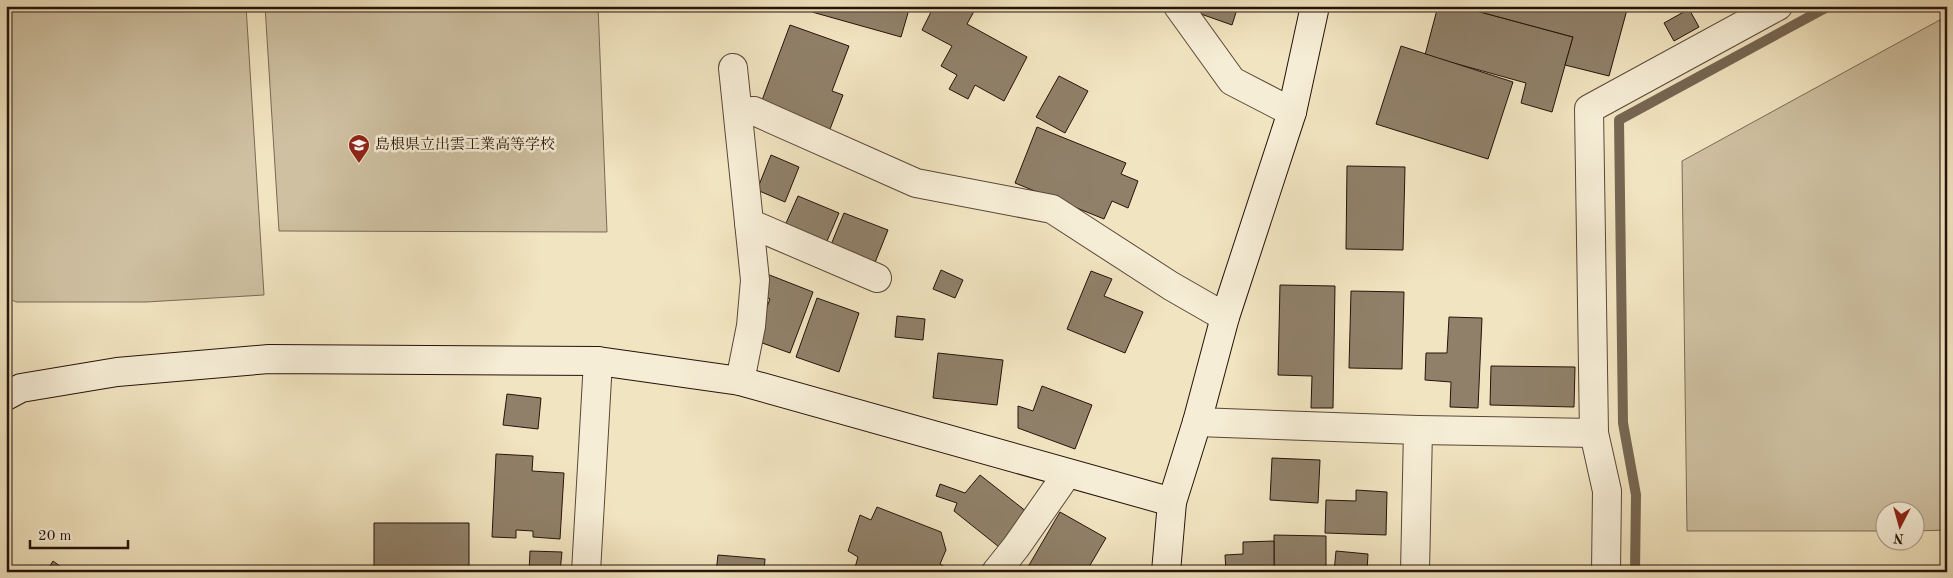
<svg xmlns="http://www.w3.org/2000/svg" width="1953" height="578" font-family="'Old Standard TT','Noto Serif JP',serif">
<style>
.grass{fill:#cec0a1;stroke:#7a6a56}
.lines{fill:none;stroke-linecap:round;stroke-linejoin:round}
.stream{stroke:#766652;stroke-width:10}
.building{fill:#908069;stroke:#26130a}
.street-casing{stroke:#594738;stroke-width:30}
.secondary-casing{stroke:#26130a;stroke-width:30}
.street{stroke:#f6edd6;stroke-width:28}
.secondary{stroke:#f6edd6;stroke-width:28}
.labels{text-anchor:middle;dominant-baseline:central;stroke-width:5;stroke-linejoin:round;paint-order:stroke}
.poi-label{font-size:15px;fill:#26130a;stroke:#f6edd6;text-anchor:start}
</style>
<rect width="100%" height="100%" fill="#f1e4c0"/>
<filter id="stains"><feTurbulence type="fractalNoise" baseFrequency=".004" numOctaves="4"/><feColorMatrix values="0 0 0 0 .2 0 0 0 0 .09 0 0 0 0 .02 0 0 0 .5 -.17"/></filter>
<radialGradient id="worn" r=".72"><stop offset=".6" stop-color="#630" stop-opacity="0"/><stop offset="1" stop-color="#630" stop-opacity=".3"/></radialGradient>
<g class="grass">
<polygon points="6,6 246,6 264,295 146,302 16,302 6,297"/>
<polygon points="265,6 598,6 607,232 279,231"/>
<polygon points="1947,16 1947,530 1916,531 1916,510 1886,510 1885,531 1687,531 1682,161"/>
</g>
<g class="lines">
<polyline class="stream" points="1635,572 1636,495 1623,423 1619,120 1829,6"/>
</g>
<g class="building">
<polygon points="813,6 910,6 901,37 812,12"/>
<polygon points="934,6 977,6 967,24 1027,57 1004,101 975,85 968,99 949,89 957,75 941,66 952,46 922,30"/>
<polygon points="1201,6 1238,6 1232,25 1198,13"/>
<polygon points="1438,6 1458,6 1573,37 1552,112 1521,103 1526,83 1425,55"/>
<polygon points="1458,6 1628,6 1609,76 1565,65 1573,37"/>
<polygon points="1689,9 1699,27 1674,41 1664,23"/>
<polygon points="790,25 849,46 832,91 843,95 827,137 758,111"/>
<polygon points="1401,46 1513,82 1488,159 1376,124"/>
<polygon points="1059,76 1088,91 1065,133 1036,117"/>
<polygon points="1037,127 1126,163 1121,174 1138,181 1128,208 1112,201 1104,219 1015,183"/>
<polygon points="771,155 799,167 785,202 757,190"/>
<polygon points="1347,166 1405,167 1403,250 1346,249"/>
<polygon points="798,196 839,213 824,248 783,230"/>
<polygon points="844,213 888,230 872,270 828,252"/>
<polygon points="941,270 963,280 955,298 933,289"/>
<polygon points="1091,271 1112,279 1104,296 1143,312 1125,353 1067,329"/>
<polygon points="767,274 813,292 790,353 754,340 770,299 759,294"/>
<polygon points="1280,285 1335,286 1333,408 1311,408 1312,376 1278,375"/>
<polygon points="1351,291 1404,292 1402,369 1349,368"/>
<polygon points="817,298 859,313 839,372 796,357"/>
<polygon points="897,316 925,319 923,340 895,337"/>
<polygon points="1449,317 1482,318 1478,408 1450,407 1451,382 1425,380 1426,353 1447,353"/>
<polygon points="938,353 1003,360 997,405 933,398"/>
<polygon points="1491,366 1575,367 1574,407 1490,405"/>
<polygon points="1042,386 1092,405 1075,449 1018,428 1018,406 1033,411"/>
<polygon points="507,394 541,398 538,429 503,425"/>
<polygon points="496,454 533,456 532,471 564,473 560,539 533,537 533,531 516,530 516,538 492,537"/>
<polygon points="1272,458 1320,460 1318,503 1270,500"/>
<polygon points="980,475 1027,512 999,547 954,511 957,503 936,496 940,484 965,493"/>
<polygon points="1356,490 1387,492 1386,535 1325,533 1326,500 1356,501"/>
<polygon points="877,507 941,532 946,550 940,564 954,572 854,571 858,557 848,551 860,515 871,520"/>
<polygon points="1060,512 1106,538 1086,572 1025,572"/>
<polygon points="374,523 469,523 469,570 374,571"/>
<polygon points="1274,535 1326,536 1326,569 1274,568"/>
<polygon points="1274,541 1274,572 1226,572 1225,555 1243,554 1243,542"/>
<polygon points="530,551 562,552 560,572 529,572"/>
<polygon points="1336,551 1368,554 1367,572 1334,572"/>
<polygon points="718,555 765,559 764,572 716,572"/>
<polygon points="53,561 68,572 46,572"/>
</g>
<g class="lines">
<g class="street-casing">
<g id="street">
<polyline points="1178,6 1232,81 1292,112"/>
<polyline points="733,68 755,280 751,326 740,381"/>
<polyline points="738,113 754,111 916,183 1052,209 1171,286 1225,317"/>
<polyline points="749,223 877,278"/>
<polyline points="1197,422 1418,430 1594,433"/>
<polyline points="586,572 598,361"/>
<polyline points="996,572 1016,547 1067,474"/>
<polyline points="1415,572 1418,430"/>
<polyline points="1606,572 1607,491 1594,433 1589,109 1778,6"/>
</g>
</g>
<g class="secondary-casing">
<g id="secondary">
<polyline points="6,396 21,388 117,372 269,359 598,361 740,381 1172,502"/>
<polyline points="1166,572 1172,502 1197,422 1225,317 1292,112 1315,6"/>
</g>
</g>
<use href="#street" class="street"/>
<use href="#secondary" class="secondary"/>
</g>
<defs>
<g id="school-pin" transform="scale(1.125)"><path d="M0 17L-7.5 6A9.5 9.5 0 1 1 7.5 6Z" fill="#8f2418" stroke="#f6edd6"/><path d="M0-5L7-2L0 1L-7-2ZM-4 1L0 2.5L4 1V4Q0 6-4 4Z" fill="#fff"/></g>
</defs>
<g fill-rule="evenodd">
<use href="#school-pin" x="359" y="145"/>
</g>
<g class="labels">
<g class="poi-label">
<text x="375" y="145">島根県立出雲工業高等学校</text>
</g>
</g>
<rect width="1953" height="578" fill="none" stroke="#f1e4c0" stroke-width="25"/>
<rect x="8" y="8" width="1938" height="563" fill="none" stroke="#26130a" stroke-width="2.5"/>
<rect x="12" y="12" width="1928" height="553" fill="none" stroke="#26130a"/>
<g transform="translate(1900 526) rotate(186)"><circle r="24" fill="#f6edd6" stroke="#a39684"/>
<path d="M0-4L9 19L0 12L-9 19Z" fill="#8f2418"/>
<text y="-8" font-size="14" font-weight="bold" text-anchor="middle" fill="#26130a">N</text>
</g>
<path d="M30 540v8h98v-8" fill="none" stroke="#26130a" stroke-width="2.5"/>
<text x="38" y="540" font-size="15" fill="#26130a" stroke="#f6edd6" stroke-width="4" paint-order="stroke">20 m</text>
<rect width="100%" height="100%" filter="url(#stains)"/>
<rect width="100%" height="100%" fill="url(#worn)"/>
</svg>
